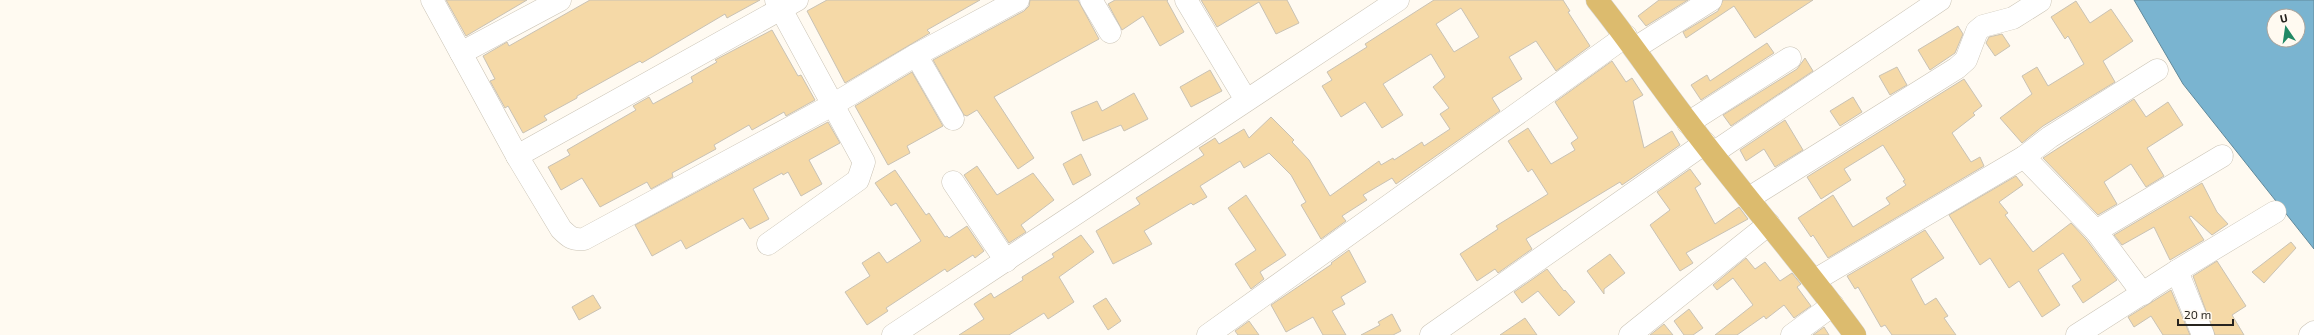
<svg xmlns="http://www.w3.org/2000/svg" width="2314" height="335" font-family="'Exo 2',sans-serif">
<style>
.water{fill:#7ab4d0;stroke:#61899b;fill-rule:evenodd}
.building{fill:#f5d9a7;stroke:#c9c2b4;fill-rule:evenodd}
.lines{fill:none;stroke-linecap:round;stroke-linejoin:round}
.minor-casing{stroke:#cbc4b6;stroke-width:23}
.major-casing{stroke:#d8d8d7;stroke-width:23}
.minor{stroke:#fff;stroke-width:22}
.major{stroke:#dcbb6e;stroke-width:22}
</style>
<rect width="100%" height="100%" fill="#fffaf1"/>
<path class="water" d="M2134,0H2314V249L2183,84ZM2274,16H2298V40H2274Z"/>
<g class="building">
<polygon points="446,0 527,0 466,36"/>
<polygon points="590,0 760,0 727,18 725,14 642,63 640,61 577,96 577,98 544,116 547,120 523,133 508,106 505,108 490,81 495,79 483,56 507,42 509,46"/>
<polygon points="827,0 980,0 927,30 930,33 845,83 807,11"/>
<polygon points="1030,0 1078,0 1099,39 994,97 1034,158 1018,169 977,110 967,116 964,115 933,60 1024,11 1029,6"/>
<polygon points="1115,0 1168,0 1167,1 1184,32 1160,46 1143,16 1122,30 1108,4"/>
<polygon points="1201,0 1287,0 1299,23 1276,34 1259,2 1217,27"/>
<path d="M1434,0H1563L1570,11L1568,12L1590,46L1556,71L1536,41L1509,57L1522,79L1492,98L1500,111L1396,184L1392,178L1363,195L1367,200L1342,216L1346,221L1321,239L1301,205L1306,202L1291,175L1269,153L1244,168L1240,161L1200,186L1207,197L1193,205L1191,203L1144,231L1152,244L1113,264L1096,231L1140,204L1136,198L1204,155L1199,148L1215,138L1219,144L1244,129L1249,138L1271,117L1294,140L1292,142L1309,160L1330,196L1379,161L1381,165L1393,158L1394,160L1422,142L1424,146L1450,129L1440,114L1449,108L1433,87L1445,77L1431,54L1383,84L1403,115L1382,128L1365,102L1341,117L1322,86L1332,80L1327,72L1367,47L1365,44ZM1461,8L1479,37L1454,52L1436,24Z"/>
<polygon points="1659,0 1688,0 1646,26 1638,16"/>
<polygon points="1723,0 1813,0 1755,38 1734,6 1686,38 1683,32 1718,11"/>
<polygon points="2076,1 2090,23 2111,9 2133,41 2103,61 2115,82 2043,126 2022,143 2000,118 2032,94 2022,76 2037,67 2048,86 2084,64 2068,36 2065,39 2051,17"/>
<polygon points="1958,26 1963,34 1955,53 1930,70 1918,50"/>
<polygon points="772,30 798,76 801,75 815,100 786,116 784,112 752,130 749,125 714,145 716,149 672,173 673,177 651,189 647,182 600,207 582,178 561,190 548,167 570,155 567,150 636,110 633,106 649,97 653,104 693,82 691,77 717,62 715,60"/>
<polygon points="2002,34 2010,46 1995,56 1986,43 1989,37"/>
<polygon points="1767,43 1774,53 1701,100 1691,85 1707,75 1710,81"/>
<polygon points="1805,58 1813,71 1731,126 1723,115 1797,69"/>
<polygon points="1612,61 1626,82 1632,78 1643,95 1633,101 1644,148 1672,131 1680,145 1622,185 1620,182 1526,239 1532,249 1498,273 1495,269 1477,281 1460,254 1498,229 1496,226 1548,194 1532,169 1528,172 1508,141 1528,128 1551,164 1575,150 1571,143 1578,138 1555,102"/>
<polygon points="1897,67 1907,85 1890,95 1879,76"/>
<polygon points="1210,70 1222,91 1191,107 1180,87"/>
<polygon points="912,72 943,126 907,146 910,153 888,165 855,106"/>
<polygon points="1964,79 1982,106 1973,113 1975,115 1952,133 1971,162 1980,157 1984,166 1828,258 1813,235 1811,237 1798,218 1833,195 1853,227 1890,204 1886,198 1906,185 1903,181 1905,180 1883,145 1844,169 1851,180 1821,199 1807,177"/>
<polygon points="1134,93 1148,119 1124,131 1121,125 1083,141 1071,112 1097,101 1102,111"/>
<polygon points="1853,97 1862,112 1840,126 1830,111"/>
<polygon points="2134,99 2146,117 2168,102 2183,125 2147,148 2164,176 2146,187 2131,164 2104,182 2117,204 2098,215 2043,158"/>
<polygon points="1785,120 1803,150 1775,167 1764,149 1746,161 1740,150"/>
<polygon points="828,122 840,143 809,160 822,184 801,196 788,172 783,175 782,173 753,189 769,219 750,229 743,218 686,249 681,240 652,256 635,225"/>
<polygon points="1081,154 1091,175 1073,185 1063,164"/>
<polygon points="977,166 997,195 1033,173 1054,200 1021,225 1026,232 1009,243 964,175"/>
<polygon points="1690,169 1701,184 1695,188 1715,224 1739,207 1748,219 1686,253 1693,263 1680,271 1650,225 1670,210 1657,192"/>
<polygon points="895,170 926,215 929,213 945,237 947,236 949,238 967,226 984,251 975,258 973,255 947,272 945,269 886,308 888,311 867,325 845,292 870,276 862,263 879,252 887,263 921,241 896,203 891,206 875,183"/>
<polygon points="2016,176 2023,185 1999,202 2008,213 2005,215 2033,252 2071,223 2086,239 2117,280 2083,303 2072,286 2081,280 2063,253 2038,270 2060,305 2042,317 2019,281 2009,288 1990,258 1980,265 1949,215"/>
<polygon points="2202,183 2217,212 2228,224 2212,235 2191,216 2189,217 2204,240 2170,260 2154,227 2122,245 2114,235"/>
<polygon points="1246,195 1286,255 1260,272 1264,279 1251,289 1235,264 1256,250 1228,208"/>
<polygon points="1925,230 1944,258 1911,279 1925,305 1936,298 1948,316 1944,318 1956,335 1892,335 1885,325 1881,327 1858,287 1855,289 1847,276"/>
<polygon points="1081,235 1094,252 1059,277 1074,302 1048,319 1044,313 1009,335 959,335 984,319 974,304 991,293 994,298 1023,280 1022,277 1054,257 1052,254"/>
<polygon points="2291,242 2296,248 2264,283 2252,272"/>
<polygon points="1349,250 1366,282 1341,297 1345,304 1332,311 1346,335 1323,335 1313,317 1286,332 1271,305 1332,264 1331,263"/>
<polygon points="1610,254 1625,273 1604,289 1604,294 1587,271"/>
<polygon points="1746,258 1755,269 1765,262 1780,281 1792,273 1801,284 1797,287 1811,306 1794,318 1784,305 1766,319 1764,316 1737,335 1715,335 1753,305 1733,278 1717,290 1713,285"/>
<polygon points="2217,261 2246,306 2232,315 2244,335 2215,335 2193,276"/>
<polygon points="1547,269 1564,291 1565,290 1575,302 1559,316 1538,291 1522,303 1514,292"/>
<polygon points="2171,290 2190,335 2163,335 2151,316 2134,327 2128,317"/>
<polygon points="593,295 601,308 579,320 572,307"/>
<polygon points="1106,298 1121,321 1108,330 1093,306"/>
<polygon points="1689,309 1703,328 1693,335 1684,335 1674,321"/>
<polygon points="1392,314 1401,331 1393,335 1361,335 1380,325 1378,322"/>
<polygon points="1525,318 1537,335 1500,335"/>
<polygon points="1249,321 1259,335 1238,335 1235,331"/>
<polygon points="1664,324 1673,335 1650,335"/>
<polygon points="1824,327 1829,335 1813,335"/>
</g>
<g class="lines">
<g class="minor-casing">
<g id="minor">
<path d="M432,0L517,156L561,229C569,237 572,240 584,239L834,104L916,55L1018,0"/>
<polyline points="1091,0 1110,32"/>
<polyline points="1186,0 1246,100"/>
<polyline points="1635,48 1711,0"/>
<polyline points="461,53 560,0"/>
<polyline points="916,55 953,119"/>
<polyline points="1688,123 1790,58"/>
<polyline points="1713,153 1940,0"/>
<polyline points="517,156 797,0"/>
<polyline points="2024,157 2096,231 2143,294"/>
<polyline points="953,182 1006,261"/>
<polyline points="1749,198 1957,68 1966,60 1977,31 1983,26 2013,18 2040,1"/>
<polyline points="2096,231 2222,156"/>
<polyline points="768,244 858,180 864,162 776,0"/>
<polyline points="2177,271 2275,212"/>
<polyline points="1815,280 2024,157 2050,137 2157,70"/>
<polyline points="893,335 1398,0"/>
<polyline points="1208,335 1626,36"/>
<polyline points="1431,335 1705,143"/>
<polyline points="1630,335 1769,224"/>
<polyline points="1792,335 1833,305"/>
<polyline points="2077,335 2177,271 2203,335"/>
<polyline points="2310,335 2314,332"/>
</g>
</g>
<g class="major-casing">
<path id="major" d="M1597,0C1629,40 1657,82 1688,122C1742,194 1802,262 1855,335"/>
</g>
<use href="#minor" class="minor"/>
<use href="#major" class="major"/>
</g>
<g transform="translate(2286 28) rotate(347)"><circle r="19" fill="#fffaf1" stroke="#a9a49d"/>
<path d="M0-3L7 15L0 10L-7 15Z" fill="#218965"/>
<text y="-6" font-size="11" font-weight="bold" text-anchor="middle" fill="#27241f">U</text>
</g>
<path d="M2178 319v6h55v-6" fill="none" stroke="#27241f" stroke-width="2"/>
<text x="2184" y="319" font-size="12" fill="#27241f" stroke="#fffaf1" stroke-width="3" paint-order="stroke">20 m</text>
</svg>
